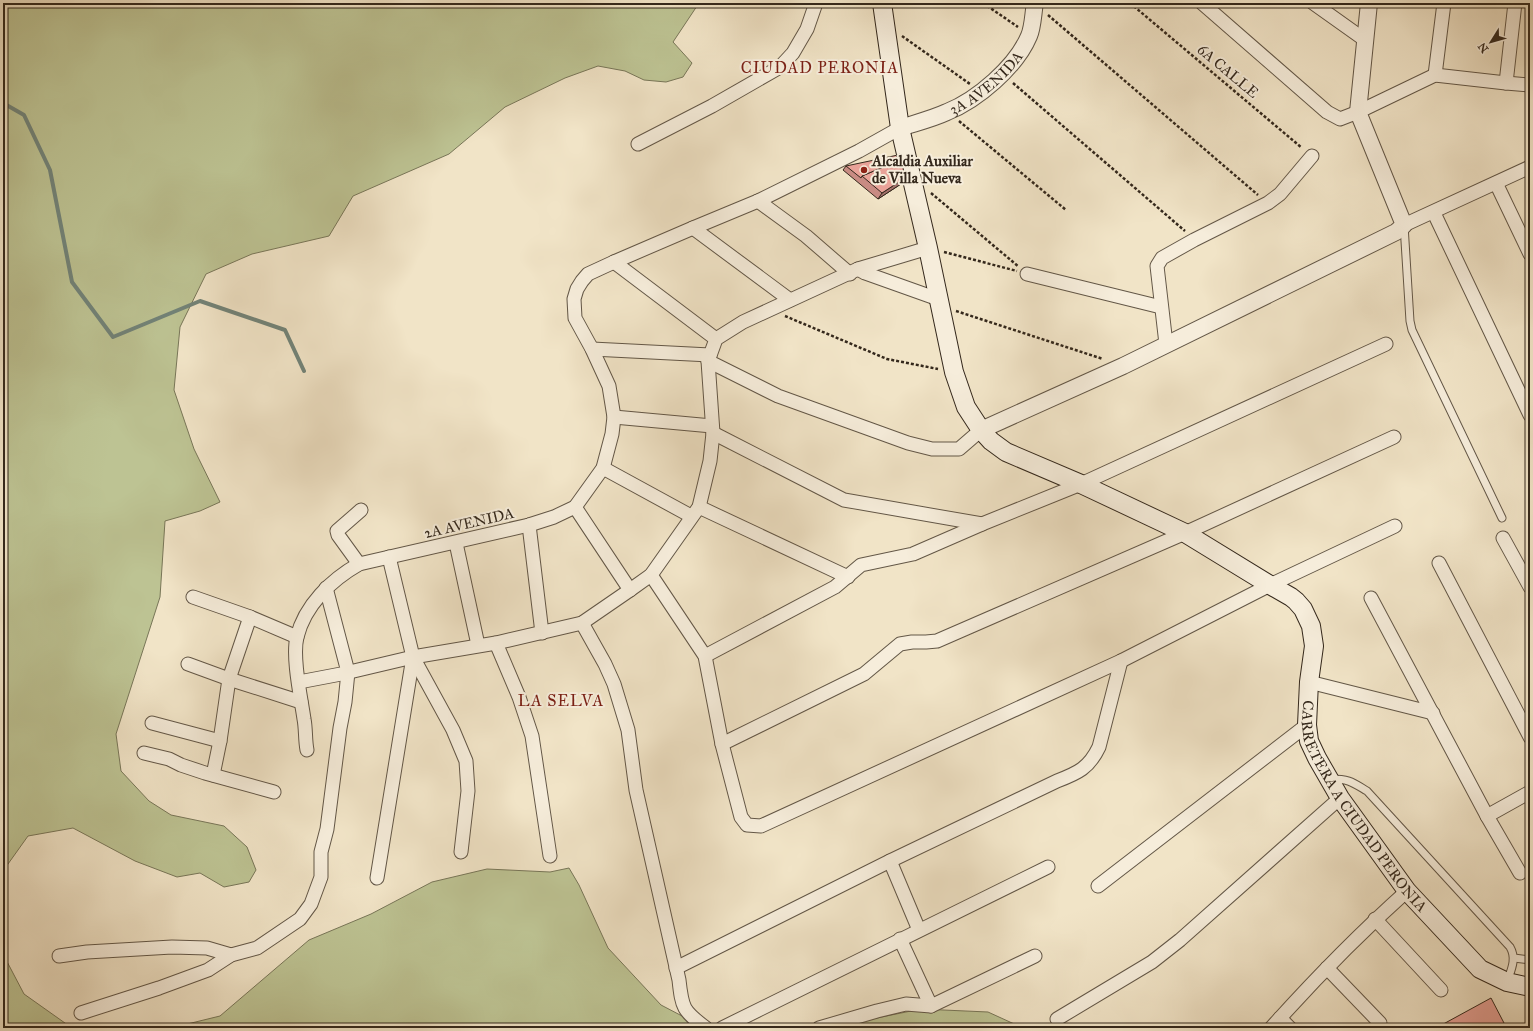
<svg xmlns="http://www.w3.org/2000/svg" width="1533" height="1031" font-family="'IM FELL Great Primer',serif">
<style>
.green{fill:#bdc393;stroke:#787658}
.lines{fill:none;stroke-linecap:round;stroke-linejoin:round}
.stream{stroke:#728378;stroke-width:4}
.service-casing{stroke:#635747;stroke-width:9}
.minor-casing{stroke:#635747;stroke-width:15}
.tertiary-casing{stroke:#635747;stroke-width:18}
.secondary-casing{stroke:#34281c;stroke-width:20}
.path{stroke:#34281c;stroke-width:2.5;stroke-dasharray:3 2;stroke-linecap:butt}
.service{stroke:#f6eddb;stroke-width:7}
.minor{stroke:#f6eddb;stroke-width:13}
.tertiary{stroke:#f6eddb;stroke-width:16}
.secondary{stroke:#f6eddb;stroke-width:18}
.wall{fill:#c88b83;stroke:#34281c}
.shaded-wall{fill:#a3716a;stroke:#34281c}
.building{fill:#e9a298;stroke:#34281c}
.poi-dot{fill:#8f2418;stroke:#f6eddb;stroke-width:1.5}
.labels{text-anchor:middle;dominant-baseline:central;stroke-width:4;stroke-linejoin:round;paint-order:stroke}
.street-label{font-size:15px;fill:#34281c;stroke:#f6eddb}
.poi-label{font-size:15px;font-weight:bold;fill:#34281c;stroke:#f6eddb;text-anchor:start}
.neighbourhood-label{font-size:16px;letter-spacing:1px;fill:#7a1f14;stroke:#f6eddb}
</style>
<rect width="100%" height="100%" fill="#f1e4c7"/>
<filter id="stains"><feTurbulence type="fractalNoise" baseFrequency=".005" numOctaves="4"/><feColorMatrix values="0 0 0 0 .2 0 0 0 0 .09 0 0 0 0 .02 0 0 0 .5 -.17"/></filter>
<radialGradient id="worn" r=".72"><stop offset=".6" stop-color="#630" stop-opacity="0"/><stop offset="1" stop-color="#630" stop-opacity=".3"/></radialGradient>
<g class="green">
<polygon points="3,3 699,3 673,42 692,63 683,77 666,82 644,80 625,71 598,66 565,78 505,107 449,154 353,196 329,236 252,254 206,274 180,327 174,390 194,449 220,502 200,511 165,521 160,597 116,734 121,771 149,801 171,815 224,826 247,847 256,870 249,882 224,887 200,873 177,877 135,861 73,828 28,836 3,871"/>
<polygon points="569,868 579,885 608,948 661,1005 705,1028 171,1028 220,1016 309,940 371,914 432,882 487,869 550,872"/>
<polygon points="3,954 24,994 72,1028 3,1028"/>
<polygon points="921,1009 988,1012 1023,1028 827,1028"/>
</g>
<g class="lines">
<polyline class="stream" points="3,103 24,115 50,170 72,282 113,337 200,301 285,330 304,371"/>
<g class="service-casing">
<g id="service">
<polyline points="1404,225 1410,321 1412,330 1502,518"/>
<path d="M1331,779C1349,779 1352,782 1367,791L1510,947C1517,959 1511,970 1507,982"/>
<polyline points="1514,958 1530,960"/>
</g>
</g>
<g class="minor-casing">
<g id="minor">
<polyline points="1202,3 1327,112 1340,119 1358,112 1435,75 1506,83 1530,85"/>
<polyline points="1313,3 1365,40"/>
<polyline points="1435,75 1444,3"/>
<polyline points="1506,83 1515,3"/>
<polyline points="638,144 712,106 780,67 793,53 807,29 816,3"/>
<polyline points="1496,183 1530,254"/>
<polyline points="758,201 806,236 850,274"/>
<polyline points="1434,213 1530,415"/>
<polyline points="1404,225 1530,167"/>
<polyline points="693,228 790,300"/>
<polyline points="614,262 716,339"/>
<polyline points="858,269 865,273 938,299"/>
<polyline points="1027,274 1161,307"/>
<polyline points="1166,344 1157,266 1162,258 1194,240 1268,203 1280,194 1312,156"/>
<polyline points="592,349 710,355"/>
<polyline points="708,361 778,396 908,443 932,449 959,449 981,430"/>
<polyline points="614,417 712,426"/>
<polyline points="713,433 844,500 982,524"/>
<polyline points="603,468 691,516"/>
<polyline points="575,507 630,590"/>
<polyline points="699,507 848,577"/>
<polyline points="529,525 542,633"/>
<polyline points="1503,538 1530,587"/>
<polyline points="456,543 478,645"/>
<polyline points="389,557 413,657 453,730 466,761 468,791 461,852"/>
<polyline points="1439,563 1530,737"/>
<polyline points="359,564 338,535 337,531 361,510"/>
<polyline points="651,575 705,656 722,744 741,817 747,825 761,826 1121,661 1270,585 1395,526"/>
<polyline points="193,597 250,617 297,637"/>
<polyline points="1371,598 1487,816 1520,873"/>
<path d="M582,623L605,664L614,684L628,730L636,790L679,980C682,1008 683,1011 706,1028"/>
<polyline points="496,643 519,697 532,736 550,856"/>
<polyline points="705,656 835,587 861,565 913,554 982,524 1081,484 1386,344"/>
<polyline points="188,664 229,679 301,702"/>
<polyline points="299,682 341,674 413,657 496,643 582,623 630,590 651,575 699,507 710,461 713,433 708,361 716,339 743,322 858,269 928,248"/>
<polyline points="1309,682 1433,713"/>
<polyline points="152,723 220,741"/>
<polyline points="722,744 864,674 900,644 912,642 926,642 937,641 1185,533 1394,437"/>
<path d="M307,750C305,740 306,729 304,719C301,698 292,657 297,637C305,605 331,580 359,564L529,525L554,517L575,507L603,468L612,434L614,417L609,386L592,349L575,318L574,299L577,289L582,281L588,274L614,262L693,228L758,201L859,151L900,128"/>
<polyline points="144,753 169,759 181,765 205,773 274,792"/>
<polyline points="213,775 220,741 229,679 250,617"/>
<polyline points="1487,816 1530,792"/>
<polyline points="890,861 919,930"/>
<polyline points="377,878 413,657"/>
<polyline points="1098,886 1307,725"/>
<polyline points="1375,919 1441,990"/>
<polyline points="900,939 931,1006"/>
<polyline points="59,956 87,952 172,947 207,948 231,955"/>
<path d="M676,968L890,861L1057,781C1078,773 1089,768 1099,747L1121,661"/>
<polyline points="1327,968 1380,1023"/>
<polyline points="81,1013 159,988 208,970 231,955 257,948 300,919 311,904 321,877 321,852 327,829 340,728 345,702 348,672 326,588"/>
<polyline points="1280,1018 1290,1028"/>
<polyline points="1057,1019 1152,962 1180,940 1340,798"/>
<polyline points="722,1028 1048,867"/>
<polyline points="819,1028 877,1011 906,1004 931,1006 1035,956"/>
<path d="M1271,1028C1314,980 1359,934 1407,891"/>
</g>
</g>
<g class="tertiary-casing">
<g id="tertiary">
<path id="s1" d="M900,128C915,123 932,119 947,112C977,100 1016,67 1029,36C1033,27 1033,14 1035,3"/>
<polyline points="981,430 1123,366 1396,232 1404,225 1358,112 1369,3"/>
</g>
</g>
<g class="secondary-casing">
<g id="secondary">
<path id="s2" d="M882,3L900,128L928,248L954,372L966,407L981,430L991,441L1006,452L1081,484L1185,533L1270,585L1291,597L1296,601L1303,609L1311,626L1314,646L1309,682L1307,725L1309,741L1317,758L1340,798L1407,891L1480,969L1507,982L1530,987"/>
</g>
</g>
<g class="path">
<polyline points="983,3 1018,27"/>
<polyline points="1130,3 1302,148"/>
<polyline points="1048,15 1258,195"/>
<polyline points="902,36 970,84"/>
<polyline points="1013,83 1185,231"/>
<polyline points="959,121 1066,210"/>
<polyline points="931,193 1019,267"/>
<polyline points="944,252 1017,271"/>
<polyline points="956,311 1103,359"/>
<polyline points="785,316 887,359 938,369"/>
</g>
<use href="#service" class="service"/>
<use href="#minor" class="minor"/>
<use href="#tertiary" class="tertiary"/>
<use href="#secondary" class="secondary"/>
</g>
<polygon class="wall" points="846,166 901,184 878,199 843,170"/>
<g class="shaded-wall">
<polygon points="905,178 901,184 878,199 882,193"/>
<polygon points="1504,1023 1501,1028 1496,1028"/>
</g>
<g class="building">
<polygon points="900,153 905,178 882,193 862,176 888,165"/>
<polygon points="898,155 888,165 862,176 861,178 846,166"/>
<polygon points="1491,998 1504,1023 1496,1028 1436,1028"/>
</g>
<circle class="poi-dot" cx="864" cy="170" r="4"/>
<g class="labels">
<g class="street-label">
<text transform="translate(1228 71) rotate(40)">6A CALLE</text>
<text stroke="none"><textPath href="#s1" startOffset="99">3A AVENIDA</textPath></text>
<text transform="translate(469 523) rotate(-13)">2A AVENIDA</text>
<text stroke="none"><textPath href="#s2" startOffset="1028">CARRETERA A CIUDAD PERONIA</textPath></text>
</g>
<g class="poi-label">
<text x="872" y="161">Alcaldia Auxiliar<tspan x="872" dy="17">de Villa Nueva</tspan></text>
</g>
<g class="neighbourhood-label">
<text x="820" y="67">CIUDAD PERONIA</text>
<text x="561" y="700">LA SELVA</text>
</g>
</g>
<rect width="1533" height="1031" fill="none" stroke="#f1e4c7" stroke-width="16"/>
<rect x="4" y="4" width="1525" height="1023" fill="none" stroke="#34281c" stroke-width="2"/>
<rect x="8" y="8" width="1517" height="1015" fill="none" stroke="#34281c"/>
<g transform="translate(1491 42) rotate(233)" stroke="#f6eddb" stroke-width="3" paint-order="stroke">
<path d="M0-3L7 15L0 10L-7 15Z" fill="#34281c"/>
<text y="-6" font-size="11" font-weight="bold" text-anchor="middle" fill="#34281c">N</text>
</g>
<rect width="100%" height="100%" filter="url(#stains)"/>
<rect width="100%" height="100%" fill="url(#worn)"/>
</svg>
